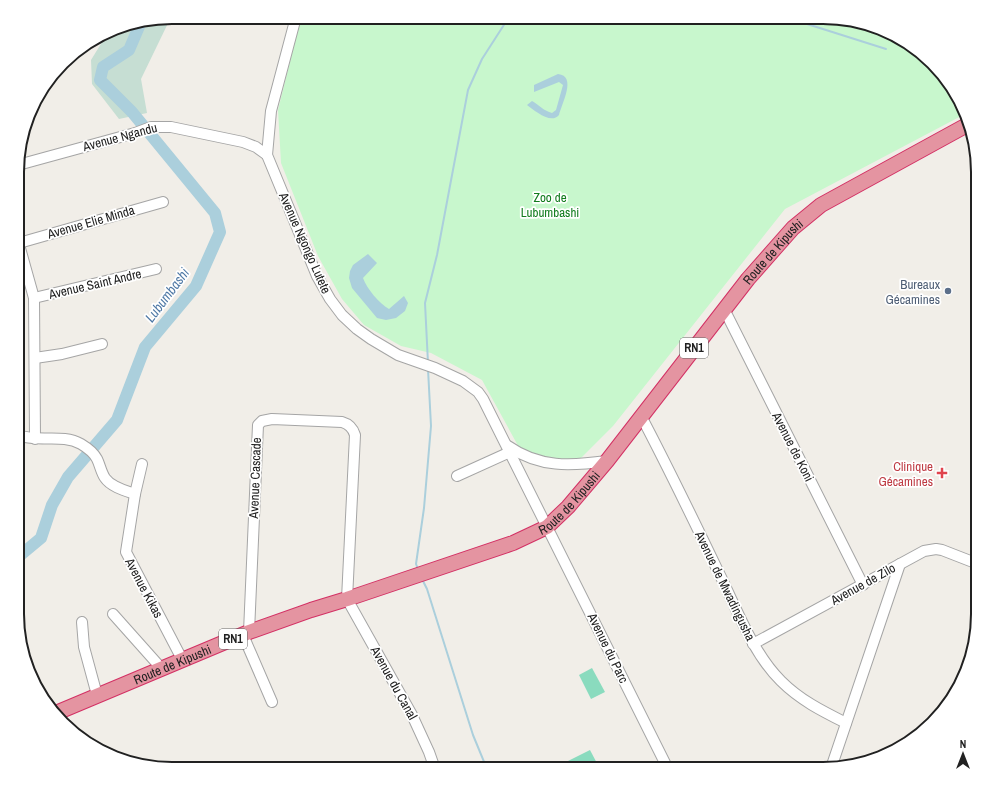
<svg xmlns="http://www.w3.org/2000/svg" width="995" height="786" font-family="'Archivo Narrow',sans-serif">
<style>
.wetland{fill:#c6ded3}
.park{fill:#c8f7cd}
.pitch{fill:#8adbbe}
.water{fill:#abcfdc}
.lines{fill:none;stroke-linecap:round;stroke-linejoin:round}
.stream{stroke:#abcfdc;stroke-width:2}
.river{stroke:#abcfdc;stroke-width:12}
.minor-casing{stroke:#a5a5a5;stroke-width:12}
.highway-casing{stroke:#d33064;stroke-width:16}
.minor{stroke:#fff;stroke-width:10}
.highway{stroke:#e494a1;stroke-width:14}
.service-dot{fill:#5c6f8a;stroke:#fff;stroke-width:1.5}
.health-dot{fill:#e0444e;stroke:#fff;stroke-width:1.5}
.labels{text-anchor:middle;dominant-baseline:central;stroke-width:3.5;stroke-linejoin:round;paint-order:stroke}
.shield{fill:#fff;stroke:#646464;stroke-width:1}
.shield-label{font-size:12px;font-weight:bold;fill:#212121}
.street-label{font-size:13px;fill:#212121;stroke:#fff}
.park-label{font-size:13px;fill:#117c1d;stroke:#fff}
.service-label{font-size:13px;fill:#4e5e75;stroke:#fff;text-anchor:end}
.health-label{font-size:13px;fill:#be3a42;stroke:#fff;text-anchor:end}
.water-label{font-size:14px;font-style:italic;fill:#4e78a5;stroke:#fff}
.rim{fill:none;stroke:#212121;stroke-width:2}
</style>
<rect width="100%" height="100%" fill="#f1eee8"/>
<polygon class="wetland" points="171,17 141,79 147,113 119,119 92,84 91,60 107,34 122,25"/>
<polygon class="park" points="301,17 833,17 882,29 926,56 962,103 965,114 785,209 613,426 575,464 522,453 482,380 431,353 401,346 364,325 342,299 318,256 281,163 278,110"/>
<g class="pitch">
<polygon points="592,668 605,692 591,699 579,675"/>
<polygon points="590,750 600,769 552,769"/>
</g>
<g class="water">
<path d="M558,74C577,76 562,103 559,115C551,125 534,110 527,105L532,101C539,105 544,111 552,113L556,110L563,85L559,82L534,92V85Z"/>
<path d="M368,254L377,263L363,278C367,289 379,303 389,309L404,296L408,303L405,311L396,318L386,320L377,318L352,288L349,278L350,271L353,265Z"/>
</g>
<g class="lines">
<g class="stream">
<polyline points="785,17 886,49"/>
<polyline points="428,363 425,303 437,255 468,90 482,59 509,17"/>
<polyline points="418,569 416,564 424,508 431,426 428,369"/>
<polyline points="422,579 427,589 473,735 487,769"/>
</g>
<polyline class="river" points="17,558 41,538 52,505 68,477 117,420 145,347 196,286 220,232 215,213 132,112 100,80 103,67 129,50 141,22"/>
<g class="minor-casing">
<g id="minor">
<polyline points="296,17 271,111 267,155 317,276 330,299 342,315 357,329 371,339 398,355 435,368 463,381 478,392 483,399 668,769"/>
<polyline points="18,165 135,133 151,127 171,127 243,142 256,147 267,155"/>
<polyline points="18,241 34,298 35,439"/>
<polyline points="19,243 163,202"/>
<polyline points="34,298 156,269"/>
<polyline points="724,309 863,585"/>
<polyline points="35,358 62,354 102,344"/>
<path d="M641,416C668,467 693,519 718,571C735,605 753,654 781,681C800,700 822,711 846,723"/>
<path d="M18,435C38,443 62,433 81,444C86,447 94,453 97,459C100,465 101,472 105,478C111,487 126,491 135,494"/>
<path d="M508,446C539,468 571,466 607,461"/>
<polyline points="142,464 135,494 126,552 183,661"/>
<polyline points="457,476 510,452"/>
<polyline points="113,614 162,669"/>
<polyline points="82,622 84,647 97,695"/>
<path d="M249,632L258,425L262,421L272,419L342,422C349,424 353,428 355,435L347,599L412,715L429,752L435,769"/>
<polyline points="243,635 272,702"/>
<polyline points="753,644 924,551 936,549 942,550 978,564"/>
<polyline points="831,768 900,564"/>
</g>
</g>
<g class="highway-casing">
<g id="highway">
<path id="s1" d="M56,713L249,632L311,610L347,599L513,543L547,527L568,507L607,461L748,279L793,228L821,205L967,125"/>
</g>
</g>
<use href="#minor" class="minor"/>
<use href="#highway" class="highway"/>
</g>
<circle class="service-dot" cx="948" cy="291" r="4"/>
<path class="health-dot" d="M940 467h4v4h4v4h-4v4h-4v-4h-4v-4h4z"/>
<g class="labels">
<g class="shield">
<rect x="680" y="338" width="28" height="20" rx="3"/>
<rect x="219" y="629" width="28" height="20" rx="3"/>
</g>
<g class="shield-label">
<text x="694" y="348">RN1</text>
<text x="233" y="639">RN1</text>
</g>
<g class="street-label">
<text transform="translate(120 137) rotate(-15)">Avenue Ngandu</text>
<text transform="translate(91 222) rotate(-16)">Avenue Elie Minda</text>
<text transform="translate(305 243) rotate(66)">Avenue Ngongo Lutete</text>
<text stroke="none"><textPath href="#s1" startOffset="882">Route de Kipushi</textPath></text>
<text transform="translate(95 284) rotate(-13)">Avenue Saint Andre</text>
<text transform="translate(793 447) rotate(63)">Avenue de Koni</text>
<text transform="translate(255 478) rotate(-88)">Avenue Cascade</text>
<text stroke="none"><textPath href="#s1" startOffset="558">Route de Kipushi</textPath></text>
<text transform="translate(863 584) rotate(-29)">Avenue de Zilo</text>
<text transform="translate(725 586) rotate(64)">Avenue de Mwadingusha</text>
<text transform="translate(144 588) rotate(62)">Avenue Kikas</text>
<text transform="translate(608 648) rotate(64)">Avenue du Parc</text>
<text stroke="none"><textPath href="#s1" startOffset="126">Route de Kipushi</textPath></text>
<text transform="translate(394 683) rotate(61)">Avenue du Canal</text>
</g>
<g class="park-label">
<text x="550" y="197">Zoo de<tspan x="550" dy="15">Lubumbashi</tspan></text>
</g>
<g class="service-label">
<text x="940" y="284">Bureaux<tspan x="940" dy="15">Gécamines</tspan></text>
</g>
<g class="health-label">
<text x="933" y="466">Clinique<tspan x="933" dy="15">Gécamines</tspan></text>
</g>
<g class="water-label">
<text transform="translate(167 295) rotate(-53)">Lubumbashi</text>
</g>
</g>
<path d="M0 0H995V786H0ZM172 24H823A148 148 0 0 1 971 172V614A148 148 0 0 1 823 762H172A148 148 0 0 1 24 614V172A148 148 0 0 1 172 24Z" fill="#fff" fill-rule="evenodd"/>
<path class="rim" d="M172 24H823A148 148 0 0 1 971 172V614A148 148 0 0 1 823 762H172A148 148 0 0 1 24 614V172A148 148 0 0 1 172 24Z"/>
<g transform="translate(963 754)" stroke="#ffffff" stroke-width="3" paint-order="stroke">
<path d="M0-3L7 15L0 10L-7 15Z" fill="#212121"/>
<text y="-6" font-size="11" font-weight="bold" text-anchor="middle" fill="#212121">N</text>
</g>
</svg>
